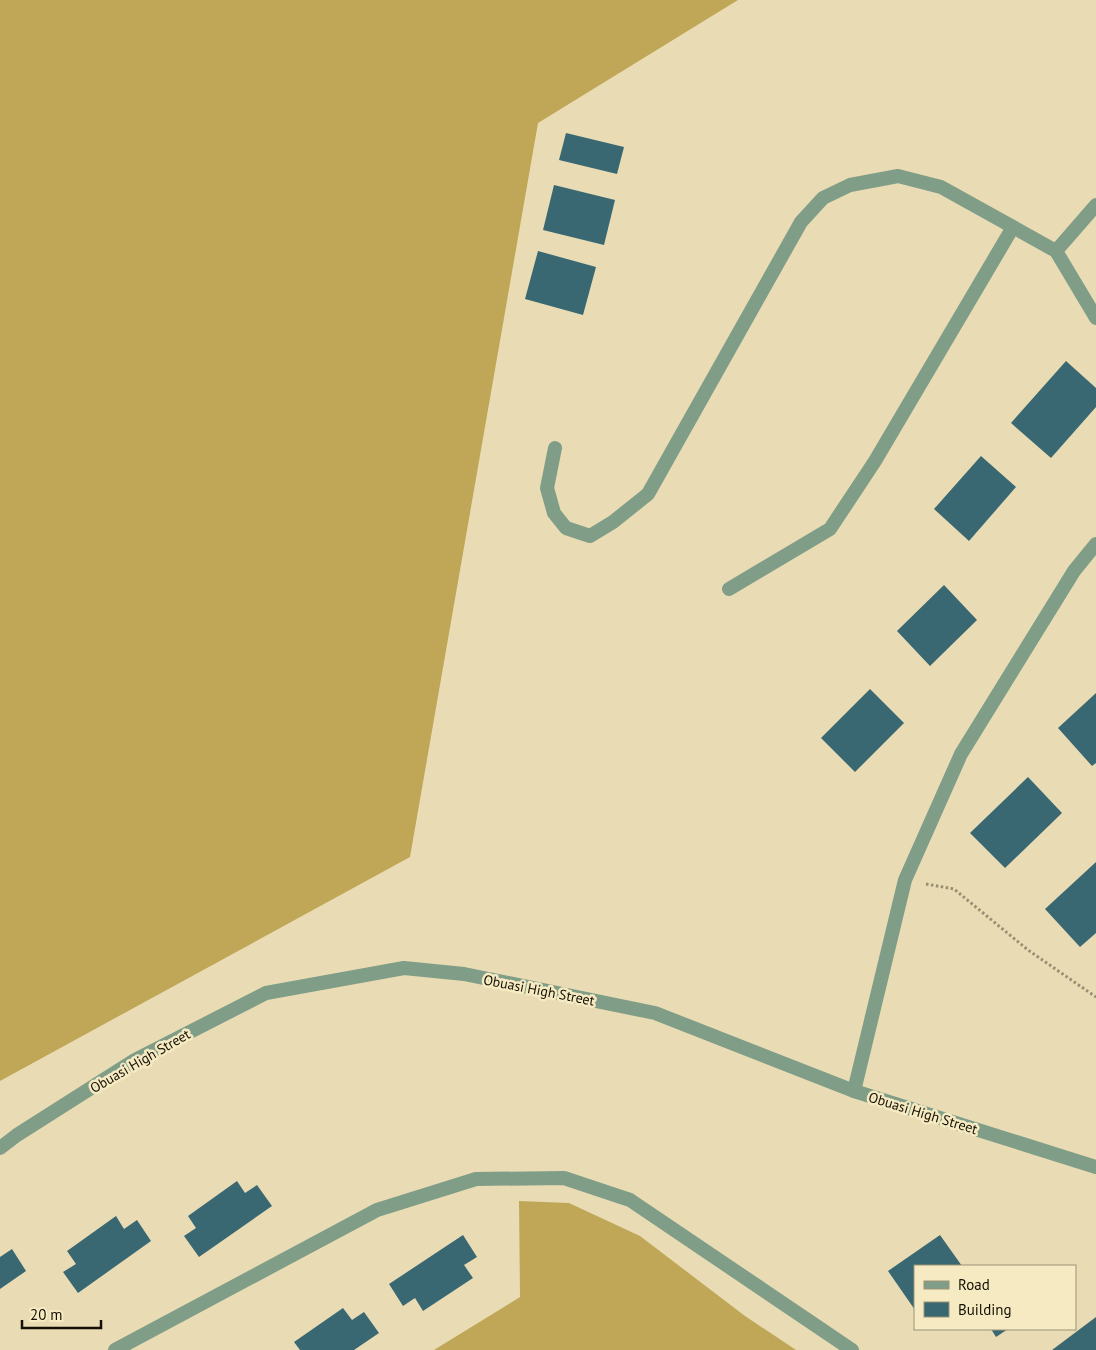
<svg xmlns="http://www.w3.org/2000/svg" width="1096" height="1350" font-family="'PT Sans',sans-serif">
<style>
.forest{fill:#c0a757}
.building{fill:#396872}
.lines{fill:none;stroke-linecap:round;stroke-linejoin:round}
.path{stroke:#988e71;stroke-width:3;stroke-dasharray:2.5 2.5;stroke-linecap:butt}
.service{stroke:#7f9d87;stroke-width:14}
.minor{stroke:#7f9d87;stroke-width:14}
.tertiary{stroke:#7f9d87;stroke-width:14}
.labels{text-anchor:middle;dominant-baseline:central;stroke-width:5;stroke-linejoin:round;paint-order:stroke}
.street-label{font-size:14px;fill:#141003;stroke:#f6eac2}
</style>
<rect width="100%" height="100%" fill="#e9dcb5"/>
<g class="forest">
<polygon points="0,0 738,0 538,123 410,857 0,1081"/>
<polygon points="519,1201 569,1203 640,1236 745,1316 796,1350 434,1350 520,1297"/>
</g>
<g class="building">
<polygon points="566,133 624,147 617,174 559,160"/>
<polygon points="554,185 615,200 604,245 543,230"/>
<polygon points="538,251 596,267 583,315 525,299"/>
<polygon points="1066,361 1096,388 1096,407 1051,458 1011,423"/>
<polygon points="981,456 1016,487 969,541 934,509"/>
<polygon points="944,585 977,620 930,666 897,631"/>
<polygon points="870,689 904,723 855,772 821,738"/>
<polygon points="1096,693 1096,763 1092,766 1058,728"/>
<polygon points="1028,777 1062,813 1005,868 970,833"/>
<polygon points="1096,862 1096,933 1080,947 1045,909"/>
<polygon points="237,1181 245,1193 257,1185 272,1206 199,1257 184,1236 196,1228 188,1216"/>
<polygon points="116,1216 124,1229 137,1220 151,1241 78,1293 63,1272 76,1264 67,1251"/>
<polygon points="463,1235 477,1257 464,1265 473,1278 423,1311 415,1298 403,1306 389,1284"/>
<polygon points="940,1235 962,1266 915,1266 915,1310 888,1271"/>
<polygon points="12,1249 26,1271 0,1289 0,1257"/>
<polygon points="343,1308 352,1320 364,1312 379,1333 354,1350 300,1350 294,1342"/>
<polygon points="1096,1317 1096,1350 1052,1350"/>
<polygon points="991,1329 1008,1329 996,1337"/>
</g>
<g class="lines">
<polyline class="path" points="926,884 954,889 1028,950 1096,997"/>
<polyline class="service" points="729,589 830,529 875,461 1013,227"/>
<g class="minor">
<polyline points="1096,205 1056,251 1096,318"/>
<polyline points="555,448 547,488 554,513 566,528 590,536 613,522 648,494 801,222 823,198 850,185 898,176 941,187 1056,251"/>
<polyline points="854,1091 905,880 961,754 1074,571 1096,544"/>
<polyline points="115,1350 377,1210 476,1179 564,1178 630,1200 852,1350"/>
</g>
<polyline class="tertiary" points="0,1148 17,1135 135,1060 266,993 404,968 464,974 655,1013 854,1091 1096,1167"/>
</g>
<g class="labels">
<g class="street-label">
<text transform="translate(539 990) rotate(11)">Obuasi High Street</text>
<text transform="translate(140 1061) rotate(-30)">Obuasi High Street</text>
<text transform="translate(923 1113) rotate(17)">Obuasi High Street</text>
</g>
</g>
<rect x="914" y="1265" width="162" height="65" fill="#f6eac2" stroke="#9c9376"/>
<rect x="924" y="1281" width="25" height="8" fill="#7f9d87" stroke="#9c9376"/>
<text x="958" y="1290" font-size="15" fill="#141003">Road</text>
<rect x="924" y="1302" width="25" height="15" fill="#396872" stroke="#9c9376"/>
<text x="958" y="1315" font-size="15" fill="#141003">Building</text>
<path d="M22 1320v8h79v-8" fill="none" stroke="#141003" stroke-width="2.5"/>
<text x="30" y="1320" font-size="15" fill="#141003" stroke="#f6eac2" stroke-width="4" paint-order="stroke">20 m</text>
</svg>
